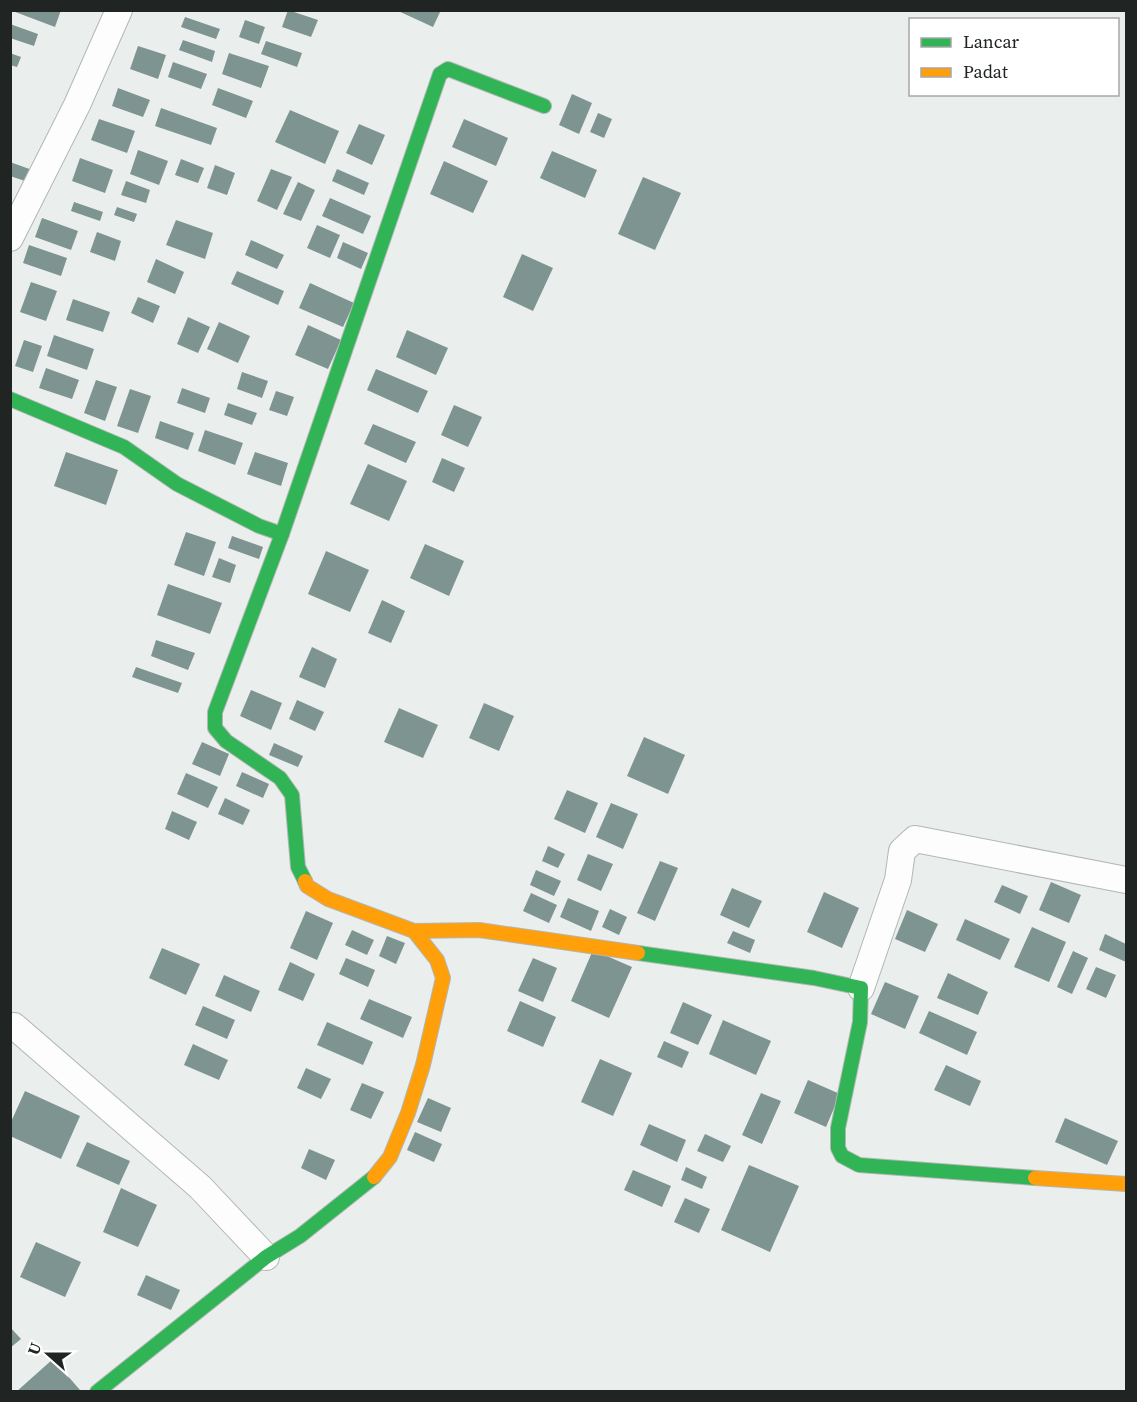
<svg xmlns="http://www.w3.org/2000/svg" width="1137" height="1402" font-family="'Source Serif 4',serif">
<style>
.building{fill:#7e9490}
.lines{fill:none;stroke-linecap:round;stroke-linejoin:round}
.street-casing{stroke:#b2b7b5;stroke-width:28}
.fast-casing{stroke:#b2b7b5;stroke-width:16}
.slow-casing{stroke:#b2b7b5;stroke-width:16}
.street{stroke:#fcfdfc;stroke-width:26}
.fast{stroke:#30b455;stroke-width:14}
.slow{stroke:#ff9f0a;stroke-width:14}
</style>
<rect width="100%" height="100%" fill="#eaefed"/>
<g class="building">
<polygon points="10,10 61,10 55,27"/>
<polygon points="288,10 318,20 311,37 282,27"/>
<polygon points="396,10 441,10 433,27"/>
<polygon points="185,17 220,29 216,39 181,27"/>
<polygon points="245,20 265,27 259,44 239,37"/>
<polygon points="10,24 38,34 34,46 10,38"/>
<polygon points="183,40 215,51 212,62 179,50"/>
<polygon points="266,41 302,53 297,67 261,54"/>
<polygon points="138,46 166,55 158,79 130,69"/>
<polygon points="10,53 21,57 17,67 10,65"/>
<polygon points="229,53 269,66 261,88 222,74"/>
<polygon points="173,62 207,74 201,89 168,77"/>
<polygon points="118,88 150,100 143,117 112,106"/>
<polygon points="218,88 253,101 246,118 212,105"/>
<polygon points="572,94 592,103 579,134 559,125"/>
<polygon points="161,108 217,128 211,145 155,126"/>
<polygon points="290,110 339,131 325,164 275,142"/>
<polygon points="598,113 612,119 604,138 590,132"/>
<polygon points="99,119 135,131 127,153 91,140"/>
<polygon points="464,119 508,138 496,166 452,147"/>
<polygon points="359,124 385,135 372,165 346,153"/>
<polygon points="138,150 168,161 159,185 130,174"/>
<polygon points="552,151 597,170 585,198 540,178"/>
<polygon points="80,158 113,170 105,193 72,181"/>
<polygon points="181,159 204,168 198,183 175,175"/>
<polygon points="444,161 488,181 473,213 430,194"/>
<polygon points="10,162 35,171 31,183 10,176"/>
<polygon points="215,165 235,173 227,195 207,188"/>
<polygon points="271,169 292,177 277,210 257,201"/>
<polygon points="337,169 369,183 364,195 332,181"/>
<polygon points="643,177 681,193 655,250 618,234"/>
<polygon points="126,181 150,190 146,203 121,195"/>
<polygon points="298,182 315,190 301,221 283,214"/>
<polygon points="330,198 371,216 363,234 322,216"/>
<polygon points="74,202 103,212 100,221 71,211"/>
<polygon points="117,207 137,214 134,222 114,215"/>
<polygon points="42,218 78,231 71,250 35,237"/>
<polygon points="176,220 213,233 205,259 166,245"/>
<polygon points="317,225 340,235 330,258 307,248"/>
<polygon points="97,232 121,241 115,261 90,252"/>
<polygon points="251,240 284,255 277,269 245,255"/>
<polygon points="343,242 368,253 361,269 337,258"/>
<polygon points="29,245 67,258 61,276 23,263"/>
<polygon points="522,254 553,268 533,311 503,297"/>
<polygon points="156,259 184,272 175,294 147,282"/>
<polygon points="237,271 284,291 278,305 231,284"/>
<polygon points="31,282 57,291 46,321 20,312"/>
<polygon points="310,283 354,303 343,327 299,308"/>
<polygon points="138,297 160,306 153,323 131,313"/>
<polygon points="73,299 110,312 103,332 66,320"/>
<polygon points="188,317 210,327 198,353 177,344"/>
<polygon points="219,322 250,336 238,363 207,349"/>
<polygon points="308,325 341,340 328,369 295,355"/>
<polygon points="407,330 448,348 436,375 396,357"/>
<polygon points="54,335 94,349 87,370 47,356"/>
<polygon points="24,340 42,346 33,372 15,366"/>
<polygon points="46,368 79,380 72,399 39,388"/>
<polygon points="376,369 428,391 418,413 367,390"/>
<polygon points="242,372 268,381 262,398 237,389"/>
<polygon points="96,380 117,387 105,421 84,413"/>
<polygon points="182,388 210,398 205,413 177,403"/>
<polygon points="130,389 151,396 138,433 117,426"/>
<polygon points="276,391 294,397 287,416 269,410"/>
<polygon points="228,403 257,413 252,425 224,415"/>
<polygon points="454,405 482,417 468,447 441,435"/>
<polygon points="160,421 194,433 188,450 155,438"/>
<polygon points="373,424 416,442 406,463 364,444"/>
<polygon points="205,430 243,443 235,465 198,451"/>
<polygon points="66,452 118,470 106,505 54,486"/>
<polygon points="255,452 288,463 281,486 247,474"/>
<polygon points="442,458 465,468 454,492 432,482"/>
<polygon points="368,464 407,481 389,521 350,504"/>
<polygon points="186,532 216,542 204,576 174,565"/>
<polygon points="232,536 263,547 259,559 228,548"/>
<polygon points="425,544 464,561 449,596 410,578"/>
<polygon points="326,551 369,570 350,612 308,594"/>
<polygon points="219,558 236,565 230,583 212,577"/>
<polygon points="168,584 222,603 210,634 157,615"/>
<polygon points="382,600 405,611 391,643 368,633"/>
<polygon points="156,640 195,653 188,670 151,656"/>
<polygon points="312,647 337,659 325,688 299,677"/>
<polygon points="136,667 182,683 178,693 132,677"/>
<polygon points="251,690 282,703 271,730 240,716"/>
<polygon points="297,700 324,712 315,731 289,719"/>
<polygon points="484,703 514,716 499,751 469,738"/>
<polygon points="399,708 438,725 423,758 384,742"/>
<polygon points="644,737 685,755 668,794 627,776"/>
<polygon points="202,742 229,754 220,776 192,764"/>
<polygon points="274,743 303,756 298,767 269,755"/>
<polygon points="242,772 269,784 263,798 236,786"/>
<polygon points="186,773 218,787 208,808 177,794"/>
<polygon points="567,790 598,803 585,833 554,819"/>
<polygon points="225,798 250,810 243,825 218,814"/>
<polygon points="611,803 638,814 623,849 596,837"/>
<polygon points="172,811 197,822 189,840 165,829"/>
<polygon points="548,846 565,854 558,868 542,861"/>
<polygon points="588,854 613,864 601,891 577,880"/>
<polygon points="660,861 678,868 655,921 637,913"/>
<polygon points="536,870 561,881 554,896 530,885"/>
<polygon points="1051,882 1081,895 1069,923 1039,910"/>
<polygon points="1002,885 1028,896 1020,914 994,902"/>
<polygon points="732,888 762,901 749,928 720,915"/>
<polygon points="824,892 859,908 842,948 807,932"/>
<polygon points="531,893 557,905 549,923 523,911"/>
<polygon points="568,898 599,911 591,931 560,917"/>
<polygon points="610,909 627,917 619,935 602,927"/>
<polygon points="907,910 938,924 925,952 895,939"/>
<polygon points="306,911 333,923 317,960 290,948"/>
<polygon points="965,919 1010,939 1000,960 956,940"/>
<polygon points="1032,927 1066,942 1049,982 1014,967"/>
<polygon points="352,930 374,940 367,955 345,945"/>
<polygon points="733,931 755,940 750,953 727,943"/>
<polygon points="1105,934 1126,944 1126,962 1099,950"/>
<polygon points="387,936 405,943 396,964 379,956"/>
<polygon points="162,948 200,964 186,995 149,978"/>
<polygon points="593,950 632,967 609,1018 571,1001"/>
<polygon points="1073,951 1088,958 1072,994 1057,987"/>
<polygon points="346,958 375,970 368,987 339,974"/>
<polygon points="533,958 557,968 543,1002 518,991"/>
<polygon points="290,962 315,974 303,1001 278,990"/>
<polygon points="1096,967 1116,975 1106,998 1086,989"/>
<polygon points="948,973 988,992 978,1015 937,998"/>
<polygon points="224,975 260,991 251,1012 215,996"/>
<polygon points="885,982 919,996 905,1029 871,1014"/>
<polygon points="369,999 412,1017 403,1038 360,1019"/>
<polygon points="520,1001 556,1017 543,1047 507,1031"/>
<polygon points="683,1002 712,1015 698,1045 670,1033"/>
<polygon points="203,1006 235,1020 227,1039 195,1025"/>
<polygon points="929,1011 977,1032 967,1055 919,1033"/>
<polygon points="723,1020 771,1041 756,1075 709,1054"/>
<polygon points="327,1022 373,1042 363,1065 317,1045"/>
<polygon points="664,1041 689,1052 682,1068 657,1057"/>
<polygon points="193,1044 228,1060 219,1080 184,1065"/>
<polygon points="600,1059 632,1073 613,1116 581,1102"/>
<polygon points="946,1065 981,1081 970,1106 934,1090"/>
<polygon points="306,1068 331,1079 321,1099 297,1088"/>
<polygon points="808,1080 840,1094 826,1127 794,1113"/>
<polygon points="362,1083 384,1092 371,1119 350,1110"/>
<polygon points="25,1091 80,1116 61,1159 10,1136 10,1124"/>
<polygon points="761,1093 781,1101 762,1144 742,1135"/>
<polygon points="428,1098 451,1108 441,1132 417,1122"/>
<polygon points="1065,1118 1118,1141 1107,1165 1055,1142"/>
<polygon points="649,1124 686,1140 677,1162 640,1145"/>
<polygon points="415,1132 442,1144 434,1162 407,1150"/>
<polygon points="705,1134 731,1146 723,1162 697,1151"/>
<polygon points="87,1142 130,1161 119,1185 76,1166"/>
<polygon points="309,1149 335,1160 326,1180 301,1168"/>
<polygon points="749,1165 799,1186 770,1252 721,1230"/>
<polygon points="686,1167 707,1177 702,1189 681,1180"/>
<polygon points="633,1170 671,1186 662,1207 624,1190"/>
<polygon points="121,1188 157,1205 138,1247 103,1232"/>
<polygon points="685,1198 710,1209 699,1233 674,1222"/>
<polygon points="36,1242 81,1262 65,1297 20,1277"/>
<polygon points="146,1275 180,1290 171,1310 137,1295"/>
<polygon points="10,1327 21,1339 10,1348"/>
<polygon points="53,1359 80,1390 78,1392 16,1392"/>
</g>
<g class="lines">
<g class="street-casing">
<g id="street">
<polyline points="10,238 77,105 119,10"/>
<polyline points="861,988 898,880 902,851 915,839 1126,880"/>
<polyline points="14,1026 200,1187 266,1257"/>
</g>
</g>
<g class="fast-casing">
<g id="fast">
<polyline points="10,399 124,447 177,484 259,526 282,534 215,712 215,728 226,741 280,778 292,795 298,867 305,881"/>
<polyline points="282,534 440,74 448,69 544,106"/>
<polyline points="638,953 814,978 861,988 860,1022 838,1128 838,1148 842,1156 859,1165 1035,1178"/>
<polyline points="97,1392 266,1257 300,1236 374,1177"/>
</g>
</g>
<g class="slow-casing">
<g id="slow">
<polyline points="305,881 307,886 328,899 414,931 437,960 443,978 423,1065 408,1113 390,1157 374,1177"/>
<polyline points="414,931 479,930 638,953"/>
<polyline points="1035,1178 1126,1184"/>
</g>
</g>
<use href="#street" class="street"/>
<use href="#fast" class="fast"/>
<use href="#slow" class="slow"/>
</g>
<rect width="1137" height="1402" fill="none" stroke="#202423" stroke-width="24"/>
<rect x="909" y="18" width="210" height="78" fill="#ffffff" stroke="#a6a7a7" stroke-width="1.5"/>
<rect x="921" y="38" width="30" height="9" fill="#30b455" stroke="#a6a7a7" stroke-width="1.5"/>
<text x="963" y="48" font-size="18" fill="#202423">Lancar</text>
<rect x="921" y="68" width="30" height="9" fill="#ff9f0a" stroke="#a6a7a7" stroke-width="1.5"/>
<text x="963" y="78" font-size="18" fill="#202423">Padat</text>
<g transform="translate(48 1354) rotate(291)" stroke="#ffffff" stroke-width="4.5" paint-order="stroke">
<path d="M0-4.5L10 22L0 15L-10 22Z" fill="#202423"/>
<text y="-9" font-size="16" font-weight="bold" text-anchor="middle" fill="#202423">U</text>
</g>
</svg>
